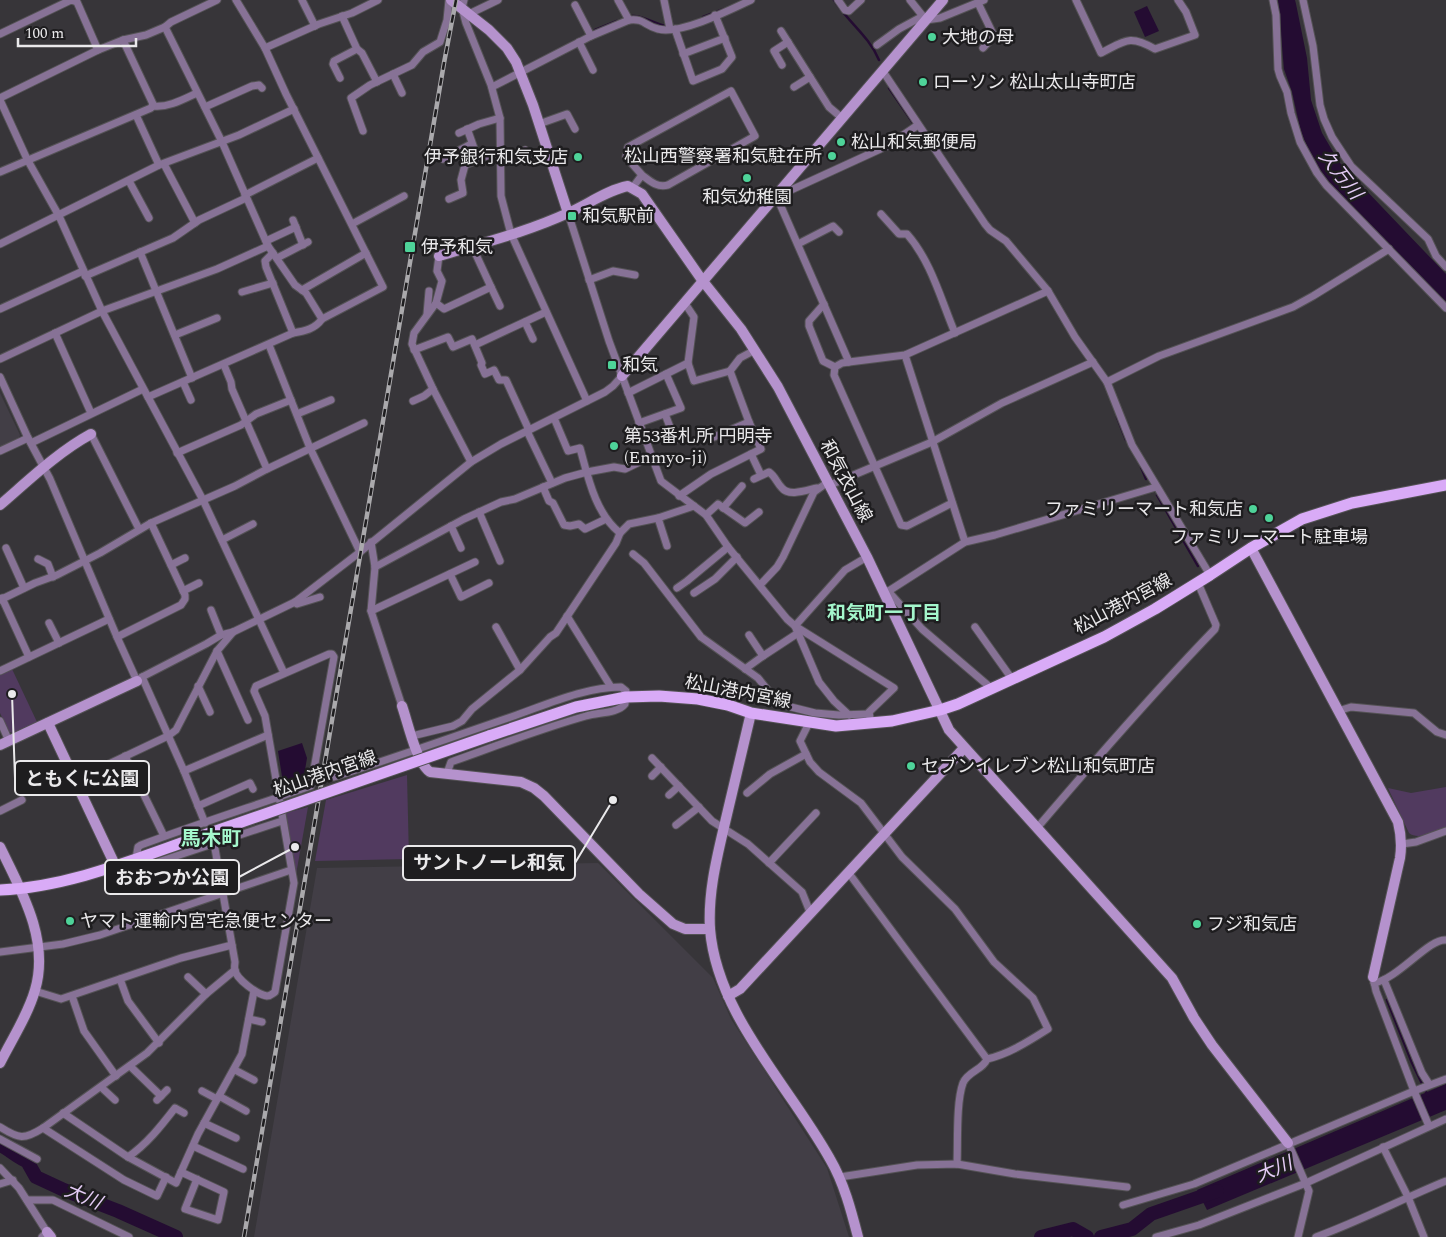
<svg xmlns="http://www.w3.org/2000/svg" width="1446" height="1237" font-family="Spectral,'Noto Sans JP',serif">
<style>
.built{fill:#423e46}
.green{fill:#513a5f}
.water{fill:#240c32}
.lines{fill:none;stroke-linecap:round;stroke-linejoin:round}
.stream{stroke:#240c32;stroke-width:2.5}
.river{stroke:#240c32;stroke-width:14}
.street-casing{stroke:#545255;stroke-width:9}
.secondary-casing{stroke:#545255;stroke-width:12}
.primary-casing{stroke:#545255;stroke-width:13}
.street{stroke:#877296;stroke-width:7}
.secondary{stroke:#b592cd;stroke-width:10}
.primary{stroke:#d9abf7;stroke-width:11}
.rail-casing{stroke:#aaa9ac;stroke-width:4.5}
.rail{stroke:#1e1d1f;stroke-width:2.5;stroke-dasharray:8;stroke-linecap:butt}
.primary-bridge-casing{stroke:#545255;stroke-width:13;stroke-linecap:butt}
.primary-bridge{stroke:#d9abf7;stroke-width:11}
.poi-dot{fill:#4ed399;stroke:#1e1d1f;stroke-width:2}
.labels{text-anchor:middle;dominant-baseline:central;stroke-width:5;stroke-linejoin:round;paint-order:stroke}
.poi-label{font-size:18px;fill:#eae9eb;stroke:#1e1d1f;text-anchor:start}
.street-label{font-size:18px;fill:#eae9eb;stroke:#1e1d1f}
.water-label{font-size:19px;font-style:italic;fill:#e5cdf7;stroke:#1e1d1f}
.neighbourhood-label{font-size:19px;font-weight:bold;fill:#a4f7cc;stroke:#1e1d1f}
.quarter-label{font-size:20px;font-weight:bold;fill:#a4f7cc;stroke:#1e1d1f}
.leader{fill:none;stroke:#eae9eb;stroke-width:2}
.callout-dot{fill:#eae9eb;stroke:#1e1d1f;stroke-width:2}
.callout{fill:#1e1d1f;stroke:#eae9eb;stroke-width:2}
.callout-label{font-size:19px;text-anchor:middle;font-weight:bold;fill:#eae9eb}
</style>
<rect width="100%" height="100%" fill="#373539"/>
<g class="built">
<polygon points="0,393 20,435 19,439 0,447"/>
<polygon points="598,863 713,978 731,1019 827,1168 849,1237 254,1237 317,868"/>
</g>
<g class="green">
<polygon points="12,669 37,722 13,733 9,732 0,713 0,675"/>
<polygon points="407,775 409,859 315,861 326,800"/>
<path d="M1446,787V827C1435,831 1419,841 1409,833L1388,788L1411,793Z"/>
<polygon points="308,807 295,880 282,814"/>
</g>
<g class="water">
<polygon points="1278,0 1295,0 1296,4 1307,58 1311,100 1322,133 1339,162 1446,274 1446,302 1332,187 1313,160 1301,132 1292,92 1284,69"/>
<polygon points="1147,6 1159,31 1145,37 1134,12"/>
<polygon points="302,743 307,758 304,776 283,783 278,751"/>
<polygon points="1446,1084 1446,1110 1207,1210 1197,1190"/>
</g>
<g class="lines">
<g class="stream">
<path d="M834,0C848,22 869,36 879,60"/>
<path d="M632,16C642,15 655,24 666,26"/>
<polyline points="703,17 724,9"/>
<polyline points="595,30 617,21"/>
<polyline points="571,43 586,35"/>
<polyline points="889,88 922,136"/>
<polyline points="1117,417 1126,440"/>
<polyline points="1141,467 1146,479"/>
<polyline points="1157,495 1198,566"/>
<polyline points="1387,1000 1412,1063 1428,1096"/>
</g>
<g class="river">
<path d="M0,1145C9,1149 20,1159 27,1161L36,1177L64,1190L118,1211L176,1237"/>
<polyline points="1041,1237 1073,1229 1087,1237"/>
<polyline points="1101,1237 1132,1229 1151,1214 1217,1191"/>
</g>
<g class="street-casing">
<g id="street">
<polyline points="302,0 315,26"/>
<polyline points="464,0 462,8 466,23 491,85 500,118 501,196 511,234 587,401"/>
<polyline points="664,0 670,29"/>
<polyline points="838,0 845,10 849,11 861,0"/>
<polyline points="910,0 926,20 940,18 984,0"/>
<path d="M1076,0L1101,53C1125,41 1129,34 1155,49L1195,35L1186,12L1178,0"/>
<polyline points="1273,0 1276,15 1278,69 1280,76 1287,92 1291,113 1300,142 1317,173 1326,185 1446,308"/>
<polyline points="1303,0 1313,46 1320,105 1324,119 1332,137 1351,166 1428,239 1436,256 1446,267"/>
<polyline points="978,3 994,36 983,48"/>
<polyline points="575,5 591,36"/>
<polyline points="469,14 498,0"/>
<polyline points="342,16 357,49 362,53 377,82"/>
<path d="M629,20C644,18 645,26 658,29C680,35 730,10 751,0"/>
<polyline points="165,27 222,142 268,246 295,285 306,293 322,319"/>
<polyline points="675,29 693,81 722,69 732,57 715,15"/>
<polyline points="781,31 829,107 842,118"/>
<polyline points="0,34 71,0 77,2 98,50"/>
<polyline points="579,42 593,70"/>
<polyline points="877,45 899,29 923,16"/>
<polyline points="265,48 319,24 352,13 378,0"/>
<polyline points="683,54 725,38"/>
<polyline points="782,65 774,51 788,42"/>
<polyline points="882,70 985,224 990,230 1006,241 1048,291 1075,337 1107,382 1132,445 1210,575"/>
<polyline points="393,74 402,93"/>
<polyline points="340,78 333,64 334,61 357,49"/>
<polyline points="492,87 591,36 629,20 618,0"/>
<polyline points="794,87 810,77"/>
<polyline points="0,98 98,50 123,40 146,35 165,27 171,22 217,0"/>
<polyline points="0,100 27,159 59,216 102,311 203,500 284,673"/>
<path d="M153,106C168,108 184,99 197,93"/>
<polyline points="205,107 252,86 259,85 262,88"/>
<polyline points="136,115 159,165"/>
<polyline points="539,124 567,114 575,129"/>
<polyline points="363,131 351,98 370,85 412,65 423,52 440,42 447,20 449,0"/>
<polyline points="459,133 479,124 500,118"/>
<polyline points="443,159 471,144"/>
<polyline points="479,159 501,151"/>
<polyline points="501,162 525,150"/>
<polyline points="164,164 195,223"/>
<polyline points="0,172 151,108 153,104 123,40"/>
<polyline points="129,181 149,218"/>
<path d="M633,187L642,175C650,181 657,188 668,185L755,136L731,91L628,147L626,157L642,175"/>
<polyline points="245,195 318,158"/>
<path d="M449,199L463,193L461,180L465,165L479,159C473,149 472,140 467,129"/>
<polyline points="568,213 609,341 661,481 706,515 728,547 787,619 795,626 894,688 869,712 871,723"/>
<path d="M881,214L899,234H907C931,261 941,300 955,333"/>
<polyline points="293,220 303,245"/>
<polyline points="352,224 404,196"/>
<polyline points="266,241 296,227"/>
<polyline points="0,244 159,165 239,135 294,109"/>
<polyline points="798,244 833,226 839,232"/>
<polyline points="140,252 192,378"/>
<polyline points="273,253 265,261 266,267 293,333"/>
<polyline points="439,256 437,271 442,281 436,303 414,333 412,344 433,389 471,462"/>
<polyline points="277,258 308,242"/>
<polyline points="85,276 173,238 199,220 246,198"/>
<polyline points="589,280 613,271 635,275"/>
<polyline points="491,287 500,306"/>
<polyline points="302,290 366,253"/>
<polyline points="242,292 273,283"/>
<polyline points="684,302 694,317 688,363 694,381 730,371"/>
<polyline points="436,303 444,309 491,287 472,246"/>
<polyline points="824,304 809,321 809,326 823,361 835,367"/>
<polyline points="0,309 83,271"/>
<polyline points="427,314 429,291"/>
<polyline points="525,322 533,339"/>
<polyline points="55,333 91,413"/>
<polyline points="175,335 217,318"/>
<polyline points="269,345 310,448 360,552"/>
<polyline points="475,345 546,312"/>
<polyline points="414,350 448,337 453,347 472,339 482,363 481,365 485,374 494,370 499,380 506,380 529,430"/>
<polyline points="905,355 965,542"/>
<polyline points="0,359 102,311 217,269 268,246"/>
<polyline points="849,362 776,195 791,190 887,146 918,125"/>
<polyline points="0,377 28,438 50,479 117,637 137,681 142,677 206,644 221,635 233,632 295,602 360,552 471,462 501,444 605,392 613,386 622,376"/>
<polyline points="183,382 191,400"/>
<polyline points="1107,382 1159,356 1293,307 1313,296 1389,249"/>
<polyline points="628,393 688,363"/>
<path d="M148,397L293,333C305,331 315,329 322,319L383,287L286,94L265,48L236,0"/>
<polyline points="413,401 424,396 433,389"/>
<polyline points="297,414 331,400"/>
<polyline points="665,414 675,440"/>
<path d="M554,418L568,451L580,448C588,477 595,513 620,533"/>
<polyline points="639,423 681,408 666,374"/>
<polyline points="527,431 552,483"/>
<polyline points="91,434 139,529"/>
<polyline points="714,437 749,422"/>
<polyline points="31,443 143,389"/>
<polyline points="0,451 28,438"/>
<polyline points="177,453 241,425 256,414 291,400"/>
<polyline points="751,454 761,475"/>
<polyline points="267,469 364,423"/>
<path d="M754,479L769,472C775,476 777,483 782,488C789,497 807,490 817,488"/>
<polyline points="830,485 932,442 1002,403 1093,362"/>
<polyline points="543,487 549,501 553,503 564,525 570,526 579,524 585,529 606,519"/>
<polyline points="679,496 711,474 761,449 749,422 730,371 740,358 755,350"/>
<polyline points="952,503 907,526 901,525 834,375 835,367 842,363 849,362 905,355 1048,291"/>
<polyline points="723,508 742,486"/>
<polyline points="479,512 500,561"/>
<polyline points="706,515 718,504 745,523 759,512"/>
<polyline points="658,518 667,546"/>
<polyline points="451,526 461,548"/>
<polyline points="222,540 253,524"/>
<polyline points="371,542 375,567 371,611 402,706"/>
<polyline points="6,548 24,588"/>
<polyline points="633,554 644,563 701,637 758,678 775,699 783,705 815,713 839,715 869,714"/>
<polyline points="38,559 48,564 53,577"/>
<polyline points="171,565 185,558"/>
<polyline points="375,567 464,519 501,502 515,499 565,478 587,472 614,467 625,469 652,456"/>
<polyline points="450,574 461,597 489,583"/>
<polyline points="760,585 777,567 783,557 814,492 828,482"/>
<polyline points="677,588 687,581 728,547"/>
<polyline points="183,591 199,583"/>
<polyline points="888,591 922,629 991,688"/>
<polyline points="694,593 715,579 737,557"/>
<polyline points="884,594 965,542 995,535 1156,487"/>
<polyline points="2,598 29,657"/>
<polyline points="0,600 35,583 57,575 100,553 151,523 235,486 267,469 232,389 231,382 224,365"/>
<polyline points="295,602 297,604 320,597"/>
<polyline points="211,610 221,635"/>
<polyline points="371,611 475,562"/>
<polyline points="567,616 611,687"/>
<polyline points="49,623 59,643"/>
<polyline points="496,627 520,670"/>
<polyline points="975,627 1012,679"/>
<polyline points="749,635 763,656"/>
<polyline points="117,637 181,605 185,599 185,595 151,523"/>
<polyline points="217,651 248,720"/>
<polyline points="745,669 763,656 798,633"/>
<polyline points="0,671 109,619"/>
<polyline points="142,677 184,771 205,823"/>
<polyline points="198,686 210,712"/>
<polyline points="1338,711 1351,707 1414,713 1437,732 1446,735"/>
<polyline points="849,715 834,701 819,682 795,626 845,570 867,557"/>
<polyline points="0,721 9,741"/>
<path d="M809,723L800,741L810,762L819,772L861,803L902,857L955,909L994,962L1033,998L1048,1029C1029,1041 1009,1054 987,1059"/>
<polyline points="412,736 453,726 462,721 472,709 520,670 550,637 556,633 616,543 620,533 629,524 658,518 694,506"/>
<polyline points="125,756 164,836"/>
<polyline points="652,758 712,821 748,844 802,892 810,912"/>
<polyline points="184,771 268,735"/>
<polyline points="652,776 661,767"/>
<path d="M334,777C394,758 452,737 511,717C546,705 584,687 621,687L626,691L625,704C617,714 598,712 586,716C540,729 496,746 451,762L447,773"/>
<polyline points="75,780 168,736 176,730 217,651 233,632"/>
<polyline points="747,793 770,774 806,754"/>
<polyline points="669,795 679,786"/>
<polyline points="198,806 250,783 253,789"/>
<polyline points="0,811 22,800"/>
<polyline points="676,825 699,807"/>
<path d="M1037,828C1095,760 1153,693 1215,629L1216,625L1198,583"/>
<path d="M214,843L235,962C235,964 234,967 235,970C236,979 258,995 267,996C271,996 272,994 275,992L294,883L265,716L254,691L256,686L329,654H332L334,657L311,786C254,806 197,824 141,845L138,847L136,858L149,865L282,821"/>
<polyline points="1402,844 1416,842 1446,831"/>
<polyline points="769,863 816,813"/>
<path d="M848,872L987,1059C983,1070 968,1071 963,1083C956,1102 958,1142 957,1164"/>
<polyline points="0,952 63,944 100,935 291,870"/>
<polyline points="188,977 206,994"/>
<polyline points="1373,977 1376,991 1414,1091 1429,1126"/>
<polyline points="120,979 128,1001 159,1043"/>
<polyline points="1384,980 1422,1073 1429,1084"/>
<path d="M1374,983C1398,979 1429,938 1446,940"/>
<polyline points="35,991 61,999 181,958 232,945"/>
<polyline points="72,996 84,1031 116,1076"/>
<polyline points="249,1019 262,1022"/>
<polyline points="130,1066 161,1096"/>
<polyline points="235,1070 254,1080"/>
<polyline points="101,1087 115,1100"/>
<polyline points="202,1091 217,1099"/>
<polyline points="219,1096 246,1111"/>
<polyline points="157,1100 167,1090"/>
<polyline points="63,1113 128,1157 176,1183 198,1134 242,1054 254,991"/>
<polyline points="204,1123 236,1138"/>
<path d="M0,1127C19,1139 24,1140 43,1128L147,1053L206,994L235,970"/>
<polyline points="43,1128 124,1180 157,1196 166,1177"/>
<polyline points="0,1139 37,1159"/>
<polyline points="1288,1143 1309,1191 1298,1237"/>
<polyline points="193,1146 243,1169"/>
<polyline points="1383,1147 1408,1197 1424,1237"/>
<path d="M128,1157C147,1144 161,1126 175,1108L184,1113"/>
<polyline points="0,1168 19,1188 47,1232 42,1237"/>
<polyline points="181,1172 224,1192 218,1220 185,1209 197,1179"/>
<polyline points="840,1177 917,1165 957,1164 1015,1174 1127,1187"/>
<polyline points="0,1184 13,1180"/>
<polyline points="27,1200 53,1200 129,1237"/>
<polyline points="1123,1205 1194,1184 1414,1091 1446,1079"/>
<polyline points="1156,1237 1199,1225 1306,1183 1446,1119"/>
<path d="M1316,1237C1360,1221 1402,1199 1446,1181"/>
</g>
</g>
<g class="secondary-casing">
<g id="secondary">
<polyline points="451,0 489,30 507,48 516,62 533,105 568,213"/>
<path d="M439,256C482,243 527,232 568,213C587,205 607,190 628,186L642,194L702,280L741,329L778,387L867,557L949,730L1172,978L1194,1018L1212,1045L1288,1143"/>
<polyline points="622,376 943,0"/>
<path d="M0,505C29,480 58,452 91,434"/>
<path d="M1251,548L1398,822C1401,834 1402,845 1400,858L1373,977"/>
<path d="M402,706C408,723 416,762 430,772L521,782L534,788L544,796L639,894L673,924L685,929H710"/>
<path d="M751,713C742,751 733,789 724,827C716,861 708,894 710,929C717,1015 789,1085 830,1159C844,1183 851,1210 858,1237"/>
<polyline points="48,723 115,865"/>
<polyline points="0,745 137,681"/>
<path d="M0,847C21,890 50,940 35,990C28,1015 12,1039 0,1063"/>
<polyline points="728,996 740,989 964,748"/>
<polyline points="47,1232 51,1237"/>
</g>
</g>
<g class="primary-casing">
<g id="primary">
<polyline points="489,736 576,707 626,697 659,696 698,699 728,705 751,713 836,726 892,721 940,710 958,704 1104,637 1155,609 1210,575 1251,548 1302,519 1352,503 1446,485"/>
<path d="M0,890C73,887 144,855 213,832"/>
</g>
</g>
<use href="#street" class="street"/>
<use href="#secondary" class="secondary"/>
<use href="#primary" class="primary"/>
<g class="rail-casing">
<polyline id="rail" points="244,1237 444,63 456,0"/>
</g>
<use href="#rail" class="rail"/>
<g class="primary-bridge-casing">
<polyline id="primary-bridge" points="213,832 489,736"/>
</g>
<use href="#primary-bridge" class="primary-bridge"/>
</g>
<g class="poi-dot">
<circle cx="932" cy="37" r="5"/>
<circle cx="923" cy="82" r="5"/>
<circle cx="841" cy="142" r="5"/>
<circle cx="832" cy="156" r="5"/>
<circle cx="578" cy="157" r="5"/>
<circle cx="747" cy="178" r="5"/>
<rect x="567" y="211" width="10" height="10" rx="2.5"/>
<rect x="404" y="241" width="12" height="12" rx="2.5"/>
<rect x="607" y="360" width="10" height="10" rx="2.5"/>
<circle cx="614" cy="446" r="5"/>
<circle cx="1253" cy="509" r="5"/>
<circle cx="1269" cy="518" r="5"/>
<circle cx="911" cy="766" r="5"/>
<circle cx="70" cy="921" r="5"/>
<circle cx="1197" cy="924" r="5"/>
</g>
<g class="labels">
<g class="poi-label">
<text x="942" y="37">大地の母</text>
<text x="933" y="82">ローソン 松山太山寺町店</text>
<text x="851" y="142">松山和気郵便局</text>
<text x="822" y="156" text-anchor="end">松山西警察署和気駐在所</text>
<text x="568" y="157" text-anchor="end">伊予銀行和気支店</text>
<text x="747" y="197" text-anchor="middle">和気幼稚園</text>
<text x="582" y="216">和気駅前</text>
<text x="421" y="247">伊予和気</text>
<text x="622" y="365">和気</text>
<text x="624" y="436">第53番札所 円明寺<tspan x="624" dy="21">(Enmyo-ji)</tspan></text>
<text x="1243" y="509" text-anchor="end">ファミリーマート和気店</text>
<text x="1269" y="537" text-anchor="middle">ファミリーマート駐車場</text>
<text x="921" y="766">セブンイレブン松山和気町店</text>
<text x="80" y="921">ヤマト運輸内宮宅急便センター</text>
<text x="1207" y="924">フジ和気店</text>
</g>
<g class="street-label">
<text transform="translate(846 481) rotate(62)">和気衣山線</text>
<text transform="translate(1123 604) rotate(-28)">松山港内宮線</text>
<text transform="translate(738 692) rotate(11)">松山港内宮線</text>
<text transform="translate(325 774) rotate(-19)">松山港内宮線</text>
</g>
<g class="water-label">
<text transform="translate(1340 175) rotate(52)">久万川</text>
<text transform="translate(1274 1170) rotate(-22)">大川</text>
<text transform="translate(83 1197) rotate(23)">大川</text>
</g>
<g class="neighbourhood-label">
<text x="884" y="613">和気町一丁目</text>
</g>
<g class="quarter-label">
<text x="211" y="839">馬木町</text>
</g>
</g>
<path class="leader" d="M12 694L15 778M613 800L575 863M295 847L239 877"/>
<g class="callout-dot">
<circle cx="12" cy="694" r="5"/>
<circle cx="613" cy="800" r="5"/>
<circle cx="295" cy="847" r="5"/>
</g>
<g class="callout">
<rect x="15" y="761" width="134" height="34" rx="5"/>
<rect x="403" y="846" width="172" height="34" rx="5"/>
<rect x="105" y="860" width="134" height="34" rx="5"/>
</g>
<g class="callout-label">
<text x="82" y="785">ともくに公園</text>
<text x="489" y="869">サントノーレ和気</text>
<text x="172" y="884">おおつか公園</text>
</g>
<path d="M18 38v8h118v-8" fill="none" stroke="#eae9eb" stroke-width="2.5"/>
<text x="25" y="38" font-size="15" fill="#eae9eb" stroke="#1e1d1f" stroke-width="4" paint-order="stroke">100 m</text>
</svg>
